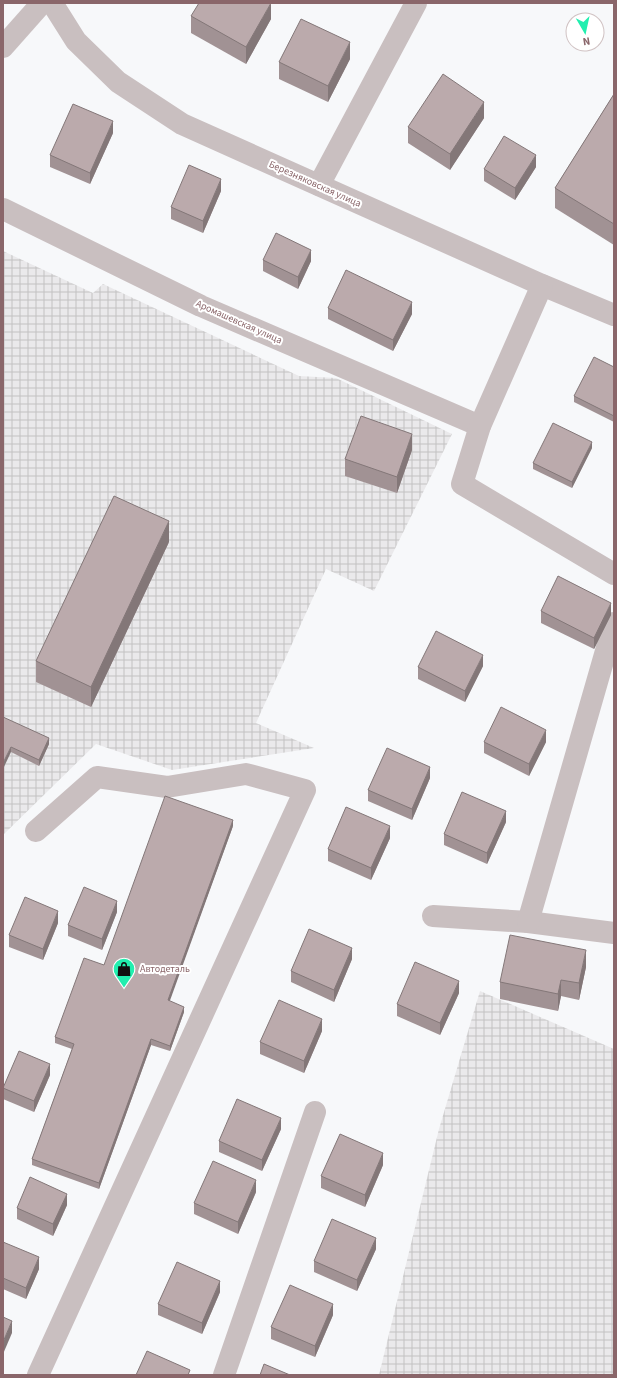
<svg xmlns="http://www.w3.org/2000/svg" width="617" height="1378" font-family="'Source Sans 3',sans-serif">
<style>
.industrial{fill:url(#industrial-grid)}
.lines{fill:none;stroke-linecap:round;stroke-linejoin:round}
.minor{stroke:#c9bfc0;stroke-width:22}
.wall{fill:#a19294}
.shaded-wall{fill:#837778}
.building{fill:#bbaaac;stroke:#837778}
.labels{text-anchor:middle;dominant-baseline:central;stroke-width:4;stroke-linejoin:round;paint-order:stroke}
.street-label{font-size:10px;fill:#8a666a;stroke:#fff}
.poi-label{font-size:10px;fill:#8a666a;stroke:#fff;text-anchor:start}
</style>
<defs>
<pattern id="industrial-grid" width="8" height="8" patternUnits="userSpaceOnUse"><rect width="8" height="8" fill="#eae9eb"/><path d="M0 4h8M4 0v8" fill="none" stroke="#c3c1c2"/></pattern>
</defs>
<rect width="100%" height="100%" fill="#f7f8fa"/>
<g class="industrial">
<polygon points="3,251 93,293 103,284 299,376 336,378 452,434 374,591 326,569 256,723 314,748 172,770 96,744 3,835"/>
<polygon points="480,991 614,1049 614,1375 379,1375 439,1129"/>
</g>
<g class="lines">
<g class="minor">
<polyline points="52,3 76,41 118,82 182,124 542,285 614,315"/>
<polyline points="3,47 42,3"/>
<polyline points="319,185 416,3"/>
<polyline points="3,209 201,306 480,426"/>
<polyline points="542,285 480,426 462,484 614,574"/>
<polyline points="36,831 97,777 167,787 246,774 305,790 38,1375"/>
<polyline points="433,916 528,922 614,933"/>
<polyline points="528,922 614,623"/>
<polyline points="224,1375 315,1112"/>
</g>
</g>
<g class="wall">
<polygon points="191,16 271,19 246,64 191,33"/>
<polygon points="350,59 328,102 279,79 279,62"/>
<polygon points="614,94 614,245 555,208 555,188"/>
<polygon points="484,118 450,170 408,143 408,127"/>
<polygon points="113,133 90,184 50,167 50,155"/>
<polygon points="536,167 515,200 484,181 484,169"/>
<polygon points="221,191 203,233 171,219 171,207"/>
<polygon points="263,260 311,261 298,289 263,271"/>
<polygon points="328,308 412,314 393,351 328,319"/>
<polygon points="614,367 614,422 574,402 574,396"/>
<polygon points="592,448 572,488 533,469 533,463"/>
<polygon points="412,450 397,493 345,476 345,459"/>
<polygon points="169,542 91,707 36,682 36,661"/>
<polygon points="541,611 611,615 594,649 541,623"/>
<polygon points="483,666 465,702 418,679 418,667"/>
<polygon points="3,717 49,744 39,766 11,752"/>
<polygon points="484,742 546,742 529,776 484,753"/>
<polygon points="430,778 412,820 368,801 368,790"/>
<polygon points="506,822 487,864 444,845 444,834"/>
<polygon points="233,826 169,1001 184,1012 170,1051 151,1045 99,1189 32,1165 32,1159 72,1049 55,1043 55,1037 104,965"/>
<polygon points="390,838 371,880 328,861 328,849"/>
<polygon points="117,912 102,950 68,936 68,925"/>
<polygon points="58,923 43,960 9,947 9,935"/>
<polygon points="352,959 334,1002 291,982 291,971"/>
<polygon points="586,967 579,1000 561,996 558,1011 500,999 500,982"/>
<polygon points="459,993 440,1035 397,1016 397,1004"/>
<polygon points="322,1031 304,1073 260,1054 260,1042"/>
<polygon points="50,1075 34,1112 3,1099 3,1088"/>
<polygon points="281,1129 262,1171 219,1152 219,1141"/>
<polygon points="383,1165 365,1207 321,1188 321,1176"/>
<polygon points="256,1192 238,1234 194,1214 194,1203"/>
<polygon points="67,1205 53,1236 17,1219 17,1208"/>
<polygon points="3,1242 39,1269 26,1299 3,1289"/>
<polygon points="376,1249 357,1291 314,1272 314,1261"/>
<polygon points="220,1292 202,1334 158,1315 158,1304"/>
<polygon points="333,1315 315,1357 271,1339 271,1327"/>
</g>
<g class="shaded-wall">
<polygon points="271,3 271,19 246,64 246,47"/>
<polygon points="350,42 350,59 328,102 328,86"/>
<polygon points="484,102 484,118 450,170 450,154"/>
<polygon points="113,121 113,133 90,184 90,173"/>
<polygon points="536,155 536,167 515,200 515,188"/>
<polygon points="221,179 221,191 203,233 203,221"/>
<polygon points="311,250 311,261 298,289 298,277"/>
<polygon points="412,302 412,314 393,351 393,340"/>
<polygon points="412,434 412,450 397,493 397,477"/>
<polygon points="592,442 592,448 572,488 572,482"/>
<polygon points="169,521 169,542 91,707 91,687"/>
<polygon points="611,603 611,615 594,649 594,638"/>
<polygon points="483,655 483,666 465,702 465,691"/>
<polygon points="546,730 546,742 529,776 529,764"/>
<polygon points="49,738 49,744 39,766 39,760"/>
<polygon points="11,747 11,752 3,769 3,763"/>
<polygon points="430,767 430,778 412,820 412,809"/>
<polygon points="506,811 506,822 487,864 487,853"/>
<polygon points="233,820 233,826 168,1006 168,1000"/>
<polygon points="390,826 390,838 371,880 371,868"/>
<polygon points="117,901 117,912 102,950 102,939"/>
<polygon points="58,911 58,923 43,960 43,949"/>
<polygon points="352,948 352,959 334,1002 334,990"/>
<polygon points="586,950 586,967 579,1000 579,983"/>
<polygon points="561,980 561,996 558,1011 558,994"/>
<polygon points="459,981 459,993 440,1035 440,1023"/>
<polygon points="184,1007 184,1012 170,1051 170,1046"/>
<polygon points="322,1019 322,1031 304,1073 304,1061"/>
<polygon points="151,1039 151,1045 99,1189 99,1183"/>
<polygon points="50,1064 50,1075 34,1112 34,1101"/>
<polygon points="281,1118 281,1129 262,1171 262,1160"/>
<polygon points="383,1153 383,1165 365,1207 365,1195"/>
<polygon points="256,1180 256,1192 238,1234 238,1222"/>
<polygon points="67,1194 67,1205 53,1236 53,1224"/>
<polygon points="376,1238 376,1249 357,1291 357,1280"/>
<polygon points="39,1257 39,1269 26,1299 26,1288"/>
<polygon points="220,1281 220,1292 202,1334 202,1323"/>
<polygon points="333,1304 333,1315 315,1357 315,1346"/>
<polygon points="12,1321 12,1333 3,1354 3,1342"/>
</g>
<g class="building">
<polygon points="199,3 271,3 246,47 191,16"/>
<polygon points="301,19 350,42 328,86 279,62"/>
<polygon points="443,74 484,102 450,154 408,127"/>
<polygon points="614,94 614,224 555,188"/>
<polygon points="73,104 113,121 90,173 50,155"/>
<polygon points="504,136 536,155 515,188 484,169"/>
<polygon points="189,165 221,179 203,221 171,207"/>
<polygon points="276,233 311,250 298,277 263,260"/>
<polygon points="346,270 412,302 393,340 328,308"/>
<polygon points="594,357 614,367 614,416 574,396"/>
<polygon points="361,416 412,434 397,477 345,459"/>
<polygon points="553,423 592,442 572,482 533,463"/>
<polygon points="114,496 169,521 91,687 36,661"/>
<polygon points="558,576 611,603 594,638 541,611"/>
<polygon points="436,631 483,655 465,691 418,667"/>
<polygon points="501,707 546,730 529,764 484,742"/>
<polygon points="3,717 49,738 39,760 11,747 3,763"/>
<polygon points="387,748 430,767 412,809 368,790"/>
<polygon points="462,792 506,811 487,853 444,834"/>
<polygon points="165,796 233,820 168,1000 184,1007 170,1046 151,1039 99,1183 32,1159 74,1044 55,1037 84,958 104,965"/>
<polygon points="346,807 390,826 371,868 328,849"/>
<polygon points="84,887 117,901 102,939 68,925"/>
<polygon points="25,897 58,911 43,949 9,935"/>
<polygon points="309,929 352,948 334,990 291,971"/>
<polygon points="510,935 586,950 579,983 561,980 558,994 500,982"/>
<polygon points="415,962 459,981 440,1023 397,1004"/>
<polygon points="279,1000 322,1019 304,1061 260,1042"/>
<polygon points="19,1051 50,1064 34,1101 3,1088"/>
<polygon points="237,1099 281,1118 262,1160 219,1141"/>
<polygon points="340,1134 383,1153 365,1195 321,1176"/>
<polygon points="213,1161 256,1180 238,1222 194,1203"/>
<polygon points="30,1177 67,1194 53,1224 17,1208"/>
<polygon points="332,1219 376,1238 357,1280 314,1261"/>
<polygon points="3,1242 39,1257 26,1288 3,1278"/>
<polygon points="177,1262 220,1281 202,1323 158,1304"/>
<polygon points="290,1285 333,1304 315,1346 271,1327"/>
<polygon points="3,1317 12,1321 3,1342"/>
<polygon points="147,1351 190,1370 188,1375 136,1375"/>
<polygon points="264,1364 290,1375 260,1375"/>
</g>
<defs>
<g id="shop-pin" transform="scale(1.15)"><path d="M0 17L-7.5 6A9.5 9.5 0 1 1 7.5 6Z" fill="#21efaf" stroke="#fff"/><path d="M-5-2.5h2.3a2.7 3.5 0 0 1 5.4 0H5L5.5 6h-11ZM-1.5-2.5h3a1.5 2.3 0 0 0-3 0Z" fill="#111"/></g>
</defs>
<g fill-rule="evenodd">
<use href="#shop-pin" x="124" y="969"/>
</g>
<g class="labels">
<g class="street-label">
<text transform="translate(315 184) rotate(24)">Березняковская улица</text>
<text transform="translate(239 322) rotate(24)">Аромашевская улица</text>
</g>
<g class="poi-label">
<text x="140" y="969">Автодеталь</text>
</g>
</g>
<rect width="617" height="1378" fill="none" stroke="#8a666a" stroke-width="8"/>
<g transform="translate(585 32) rotate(171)"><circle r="19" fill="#ffffff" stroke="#d0c2c3"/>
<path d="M0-3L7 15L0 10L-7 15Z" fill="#21efaf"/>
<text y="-6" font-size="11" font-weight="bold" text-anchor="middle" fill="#8a666a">N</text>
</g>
</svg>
